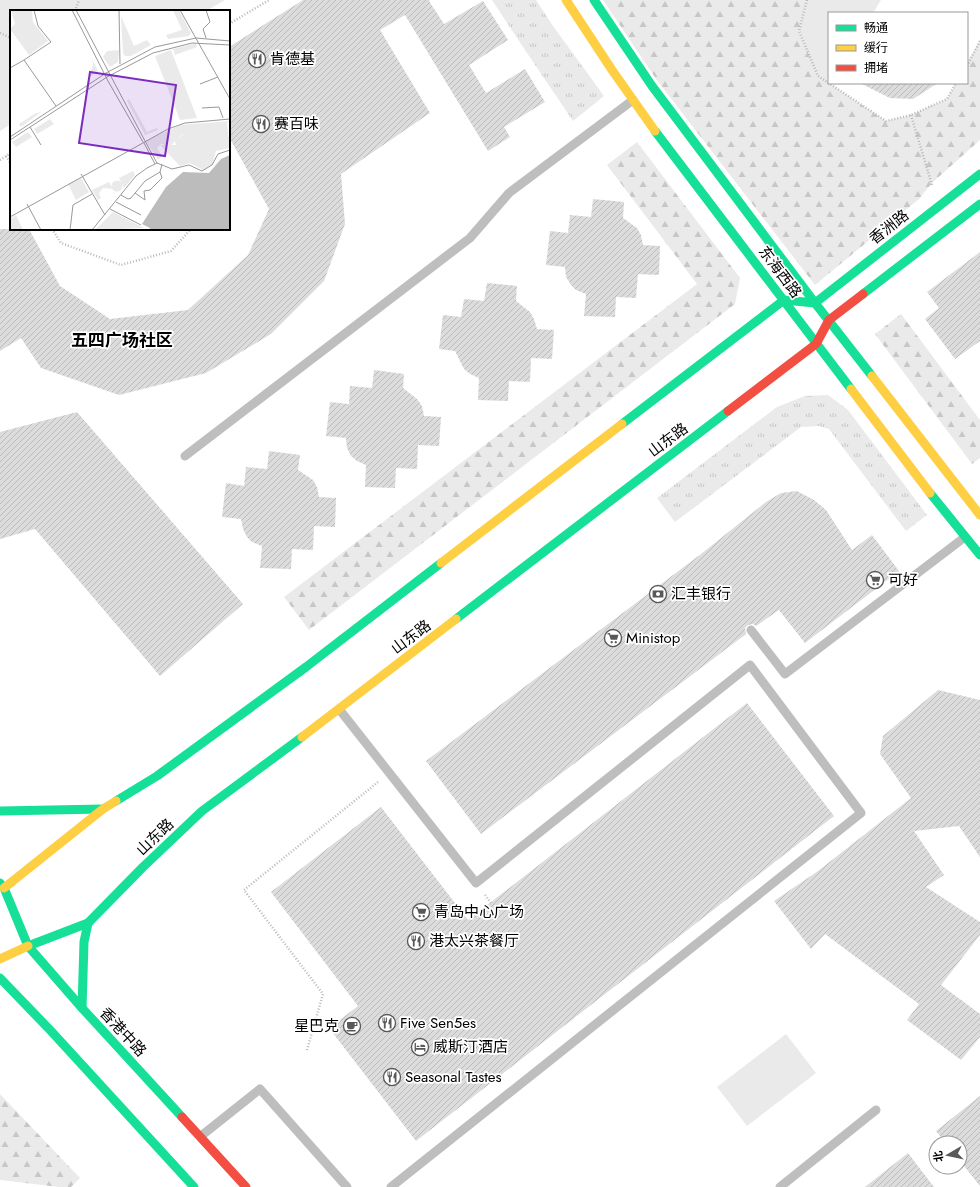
<svg xmlns="http://www.w3.org/2000/svg" width="980" height="1187" font-family="Jost,'Noto Sans SC',sans-serif">
<style>
.grass{fill:url(#grass-tufts)}
.forest{fill:url(#forest-firs)}
.park{fill:#eaeaea}
.building{fill:url(#building-hatch)}
.lines{fill:none;stroke-linecap:round;stroke-linejoin:round}
.path{stroke:#b8b8b8;stroke-width:2.5;stroke-dasharray:1 2;stroke-linecap:butt}
.lane{stroke:#bebebe;stroke-width:9}
.fast{stroke:#16e098;stroke-width:9}
.slow{stroke:#ffcf43;stroke-width:9}
.jam{stroke:#f24e42;stroke-width:9}
.labels{text-anchor:middle;dominant-baseline:central;stroke-width:3.5;stroke-linejoin:round;paint-order:stroke}
.poi-label{font-size:15px;fill:#000;stroke:#fff;text-anchor:start}
.street-label{font-size:15px;fill:#000;stroke:#fff}
.quarter-label{font-size:17px;font-weight:bold;fill:#000;stroke:#fff}
.inset-road{fill:none;stroke:#999;stroke-width:1}
.view{fill:#7b2cbf;fill-opacity:0.15;stroke:#7b2cbf;stroke-width:2}
.inset-edge{fill:none;stroke:#000;stroke-width:2}
</style>
<defs>
<pattern id="grass-tufts" width="24" height="20" patternUnits="userSpaceOnUse"><rect width="24" height="20" fill="#eaeaea"/><path d="M3 7l-1-3M5 7V3M7 7l1-3M15 17l-1-3M17 17v-4M19 17l1-3" fill="none" stroke="#c7c7c7"/></pattern>
<pattern id="forest-firs" width="22" height="20" patternUnits="userSpaceOnUse"><rect width="22" height="20" fill="#eaeaea"/><path d="M5 1l3.5 6h-7zM16 11l3.5 6h-7z" fill="#c7c7c7"/></pattern>
<pattern id="building-hatch" width="6" height="6" patternUnits="userSpaceOnUse"><rect width="6" height="6" fill="#dcdcdc"/><path d="M-1 1l2-2M0 6l6-6M5 7l2-2" fill="none" stroke="#bbb"/></pattern>
</defs>
<rect width="100%" height="100%" fill="#fff"/>
<g class="grass">
<polygon points="492,0 536,0 553,26 604,96 573,121 521,44"/>
<polygon points="828,395 848,410 927,515 906,531 829,429 819,426 801,427 675,522 657,498 777,407 805,396"/>
</g>
<g class="forest">
<polygon points="603,0 807,0 799,31 818,76 886,121 911,115 947,99 956,83 967,83 967,63 980,40 980,140 932,183 919,199 815,285 656,79"/>
<polygon points="637,142 740,278 735,304 309,630 284,597 697,284 607,165"/>
<polygon points="901,314 980,420 980,458 972,464 875,334"/>
<polygon points="0,1094 80,1178 71,1187 59,1187 0,1180"/>
</g>
<g class="park">
<polygon points="0,0 225,0 206,11 11,11 11,124 0,131"/>
<polygon points="807,0 881,0 873,13 829,13 829,84 818,76 799,31"/>
<polygon points="786,1034 816,1073 747,1126 717,1087"/>
</g>
<g class="building">
<polygon points="303,0 430,0 429,1 444,24 483,1 508,40 469,65 486,93 525,69 545,102 504,127 510,137 488,151 405,15 380,30 430,113 341,174 345,224 324,281 271,334 206,373 119,395 41,368 21,338 0,351 0,229 29,229 60,286 110,319 188,310 248,255 269,209 229,137 229,47"/>
<polygon points="860,83 938,83 913,99 890,98"/>
<polygon points="593,199 624,202 623,218 637,228 641,235 643,245 660,246 659,275 638,274 636,298 616,297 615,317 584,316 586,294 576,290 571,285 566,277 565,267 546,265 550,231 568,233 570,215 591,217"/>
<polygon points="980,252 980,341 955,359 925,319 939,308 927,292"/>
<polygon points="487,283 517,286 516,301 530,312 534,319 537,329 554,330 552,359 531,358 530,382 509,381 508,401 478,400 479,378 470,374 464,369 455,351 439,349 443,315 461,317 464,299 484,301"/>
<polygon points="374,370 404,374 403,388 417,399 422,406 424,416 441,417 439,446 418,445 417,469 396,468 395,488 365,487 366,465 357,461 351,456 347,448 346,438 326,436 330,402 349,404 350,386 372,388"/>
<polygon points="77,412 243,604 160,676 35,529 0,539 0,432"/>
<polygon points="269,451 300,455 298,470 313,480 317,487 319,497 336,498 335,527 314,526 313,550 292,549 291,569 260,568 262,546 252,542 247,537 243,529 241,519 222,517 226,483 244,486 246,467 267,469"/>
<polygon points="797,491 814,500 826,510 852,550 872,535 899,571 805,643 779,610 756,626 753,624 748,625 745,628 746,634 481,834 426,761 701,554 766,502 781,493"/>
<polygon points="938,690 980,700 980,857 959,826 914,831 944,875 926,887 980,922 980,935 941,985 980,1014 980,1037 961,1060 907,1020 919,1004 825,934 811,949 774,901 818,871 911,798 880,754 883,736"/>
<polygon points="747,703 834,816 416,1141 329,1028 358,1006 271,892 381,807 468,920"/>
<polygon points="980,1096 980,1186 960,1161 960,1143 946,1143 936,1131"/>
<polygon points="908,1153 934,1187 865,1187"/>
</g>
<g class="lines">
<g class="path">
<polyline points="807,0 799,31 818,76 886,121 911,115 947,99 956,83"/>
<polyline points="75,11 79,0"/>
<polyline points="229,24 269,0"/>
<polyline points="0,33 11,38"/>
<polyline points="967,66 980,41"/>
<polyline points="911,115 932,185"/>
<polyline points="6,156 11,164"/>
<polyline points="0,160 11,153"/>
<polyline points="52,229 61,243 121,265 171,251 191,229"/>
<polyline points="485,895 491,903"/>
<polyline points="307,1050 323,994 244,890 378,782"/>
</g>
<g class="lane">
<polyline points="185,456 470,238 509,193 633,100"/>
<polyline points="751,630 785,674 965,537"/>
<polyline points="339,709 476,883 750,665 861,813 391,1187"/>
<polyline points="201,1136 260,1089 347,1187"/>
<polyline points="780,1187 876,1110"/>
</g>
<g class="fast">
<polyline points="594,0 652,86 815,303 872,376"/>
<polyline points="655,131 851,389"/>
<polyline points="863,294 980,204"/>
<polyline points="622,424 784,300 815,303 980,174"/>
<polyline points="930,493 980,555"/>
<polyline points="456,619 728,411"/>
<polyline points="116,801 157,776 306,667 441,563"/>
<polyline points="0,811 103,809"/>
<polyline points="0,883 4,888 28,946 82,1008 182,1117"/>
<polyline points="28,946 88,923 143,867 202,811 302,737"/>
<polyline points="0,978 51,1031 194,1187"/>
<polyline points="82,1008 84,942 88,923"/>
</g>
<g class="slow">
<polyline points="566,0 612,70 655,131"/>
<polyline points="872,376 980,515"/>
<polyline points="851,389 930,493"/>
<polyline points="441,563 622,424"/>
<polyline points="302,737 456,619"/>
<polyline points="4,888 103,809 116,801"/>
<polyline points="0,959 28,946"/>
</g>
<g class="jam">
<polyline points="728,411 816,344 829,320 863,294"/>
<polyline points="182,1117 246,1187"/>
</g>
</g>
<defs>
<g id="restaurant-ring" transform="scale(0.9)"><circle r="9.5" fill="#fff" stroke="#595959" stroke-width="1.5"/><path d="M-5-6h1v4h1v-4h1v4h1v-4h1v5L-1.5 .5V6h-2V.5L-5-1ZM5-6V6H3V1.5H1.5Q1.5-4 5-6Z" fill="#595959"/></g>
<g id="supermarket-ring" transform="scale(0.9)"><circle r="9.5" fill="#fff" stroke="#595959" stroke-width="1.5"/><path d="M-6-5.5h2.5l.6 2H6L4.5 2H-2.5L-4.4-4H-6ZM-1.5 3.2a1.3 1.3 0 1 0 .1 0ZM3 3.2a1.3 1.3 0 1 0 .1 0Z" fill="#595959"/></g>
<g id="bank-ring" transform="scale(0.9)"><circle r="9.5" fill="#fff" stroke="#595959" stroke-width="1.5"/><path d="M-6-4H6V4H-6ZM0-2.3a2.3 2.3 0 1 0 0 4.6a2.3 2.3 0 1 0 0-4.6Z" fill="#595959"/></g>
<g id="cafe-ring" transform="scale(0.9)"><circle r="9.5" fill="#fff" stroke="#595959" stroke-width="1.5"/><path d="M-5.5-4.5H6V0H3Q3 3.5 0 3.5H-2.5Q-5.5 3.5-5.5 0ZM3-3.2v2h1.7v-2ZM-6 4.5H4V6H-6Z" fill="#595959"/></g>
<g id="hotel-ring" transform="scale(0.9)"><circle r="9.5" fill="#fff" stroke="#595959" stroke-width="1.5"/><path d="M-6-4.5h1.5V1H6V5H4.5V3h-9V5H-6ZM-4 0a1.8 1.8 0 1 1 3.6 0ZM.5 0V-2.5h3Q6-2.5 6 0Z" fill="#595959"/></g>
</defs>
<g fill-rule="evenodd">
<use href="#restaurant-ring" x="257" y="59"/>
<use href="#restaurant-ring" x="261" y="124"/>
<use href="#supermarket-ring" x="875" y="580"/>
<use href="#bank-ring" x="658" y="594"/>
<use href="#supermarket-ring" x="613" y="638"/>
<use href="#supermarket-ring" x="421" y="912"/>
<use href="#restaurant-ring" x="416" y="941"/>
<use href="#restaurant-ring" x="387" y="1023"/>
<use href="#cafe-ring" x="352" y="1026"/>
<use href="#hotel-ring" x="420" y="1047"/>
<use href="#restaurant-ring" x="392" y="1077"/>
</g>
<g class="labels">
<g class="poi-label">
<text x="270" y="59">肯德基</text>
<text x="274" y="124">赛百味</text>
<text x="888" y="580">可好</text>
<text x="671" y="594">汇丰银行</text>
<text x="626" y="638">Ministop</text>
<text x="434" y="912">青岛中心广场</text>
<text x="429" y="941">港太兴茶餐厅</text>
<text x="400" y="1023">Five Sen5es</text>
<text x="339" y="1026" text-anchor="end">星巴克</text>
<text x="433" y="1047">威斯汀酒店</text>
<text x="405" y="1077">Seasonal Tastes</text>
</g>
<g class="street-label">
<text transform="translate(889 227) rotate(-38)">香洲路</text>
<text transform="translate(780 272) rotate(53)">东海西路</text>
<text transform="translate(668 440) rotate(-37)">山东路</text>
<text transform="translate(411 637) rotate(-37)">山东路</text>
<text transform="translate(155 837) rotate(-44)">山东路</text>
<text transform="translate(123 1032) rotate(47)">香港中路</text>
</g>
<g class="quarter-label">
<text x="122" y="340">五四广场社区</text>
</g>
</g>
<g transform="translate(10 10)">
<rect width="220" height="220" fill="#fff"/>
<path d="M163,0H169L181,23L179,26L158,29L156,25L172,20ZM111,6L124,36L137,30L141,35L121,46H115L113,43ZM186,33L187,37L165,45L163,39ZM81,47L88,61L79,68L83,54ZM119,89L137,122L147,118L148,120L135,125L117,91ZM31,102L11,117L9,114L26,103ZM40,109L44,114L27,124L24,119ZM170,115L173,124L160,136L151,134L147,138L152,146L148,150L136,131ZM18,122L22,127L6,137L2,132ZM123,161L125,165L114,178L109,168ZM99,172L103,179L93,178L89,183L91,188L88,190L82,180Z" fill="#eaeaea"/>
<path d="M1,0H22L23,12L38,31L19,45L0,19L5,14ZM109,40L108,52L100,57L93,47L97,41ZM161,40L187,108L170,110L145,46ZM220,111L217,113L220,138L206,141L202,155L193,160L180,153L170,156L150,135H166L165,131L173,125L170,115ZM71,168L79,182L66,190L58,174ZM101.5 176a5.5 5.5 0 1 1 11 0a5.5 5.5 0 1 1-11 0ZM103,202L134,218L85,220ZM6,205L13,220H0V209Z" fill="#eaeaea"/>
<path d="M220,145V220H139L140,218L132,214L156,177L173,162L199,163L211,149Z" fill="#bcbcbc"/>
<path class="inset-road" d="M62,0L98,71L133,132M66,0L135,131M109,0L110,54M170,0L220,89M196,0L200,12L193,19L196,28M14,50L41,32L28,16L24,0M0,58L14,50L46,96M190,74L208,67M192,98L209,97L213,108M20,117L31,135M0,127L96,63L145,37L186,28L220,31M0,130L97,67L143,43L182,33L220,35M135,131L147,153M134,133L145,154M71,164L95,205M125,183L135,190L134,181L140,180L152,168L150,162M111,185L118,189L121,188L135,171L150,162L152,154M106,192L131,205M17,194L31,220M100,199L131,215M0,207L158,119L175,113L220,109M60,220L63,195L82,184M82,220L126,166L137,158L147,153L162,159L179,155L192,161L202,155L208,144L220,140"/>
<path class="view" d="M80,62L166,75L155,146L69,133Z"/>
<rect width="220" height="220" class="inset-edge"/>
</g>
<rect x="828" y="12" width="140" height="72" fill="#ffffff" stroke="#999999"/>
<rect x="836" y="25" width="20" height="6" fill="#16e098" stroke="#999999"/>
<text x="864" y="32" font-size="12" fill="#000000">畅通</text>
<rect x="836" y="45" width="20" height="6" fill="#ffcf43" stroke="#999999"/>
<text x="864" y="52" font-size="12" fill="#000000">缓行</text>
<rect x="836" y="65" width="20" height="6" fill="#f24e42" stroke="#999999"/>
<text x="864" y="72" font-size="12" fill="#000000">拥堵</text>
<g transform="translate(948 1155) rotate(261)"><circle r="19" fill="#ffffff" stroke="#999999"/>
<path d="M0-3L7 15L0 10L-7 15Z" fill="#595959"/>
<text y="-6" font-size="11" font-weight="bold" text-anchor="middle" fill="#000000">北</text>
</g>
</svg>
